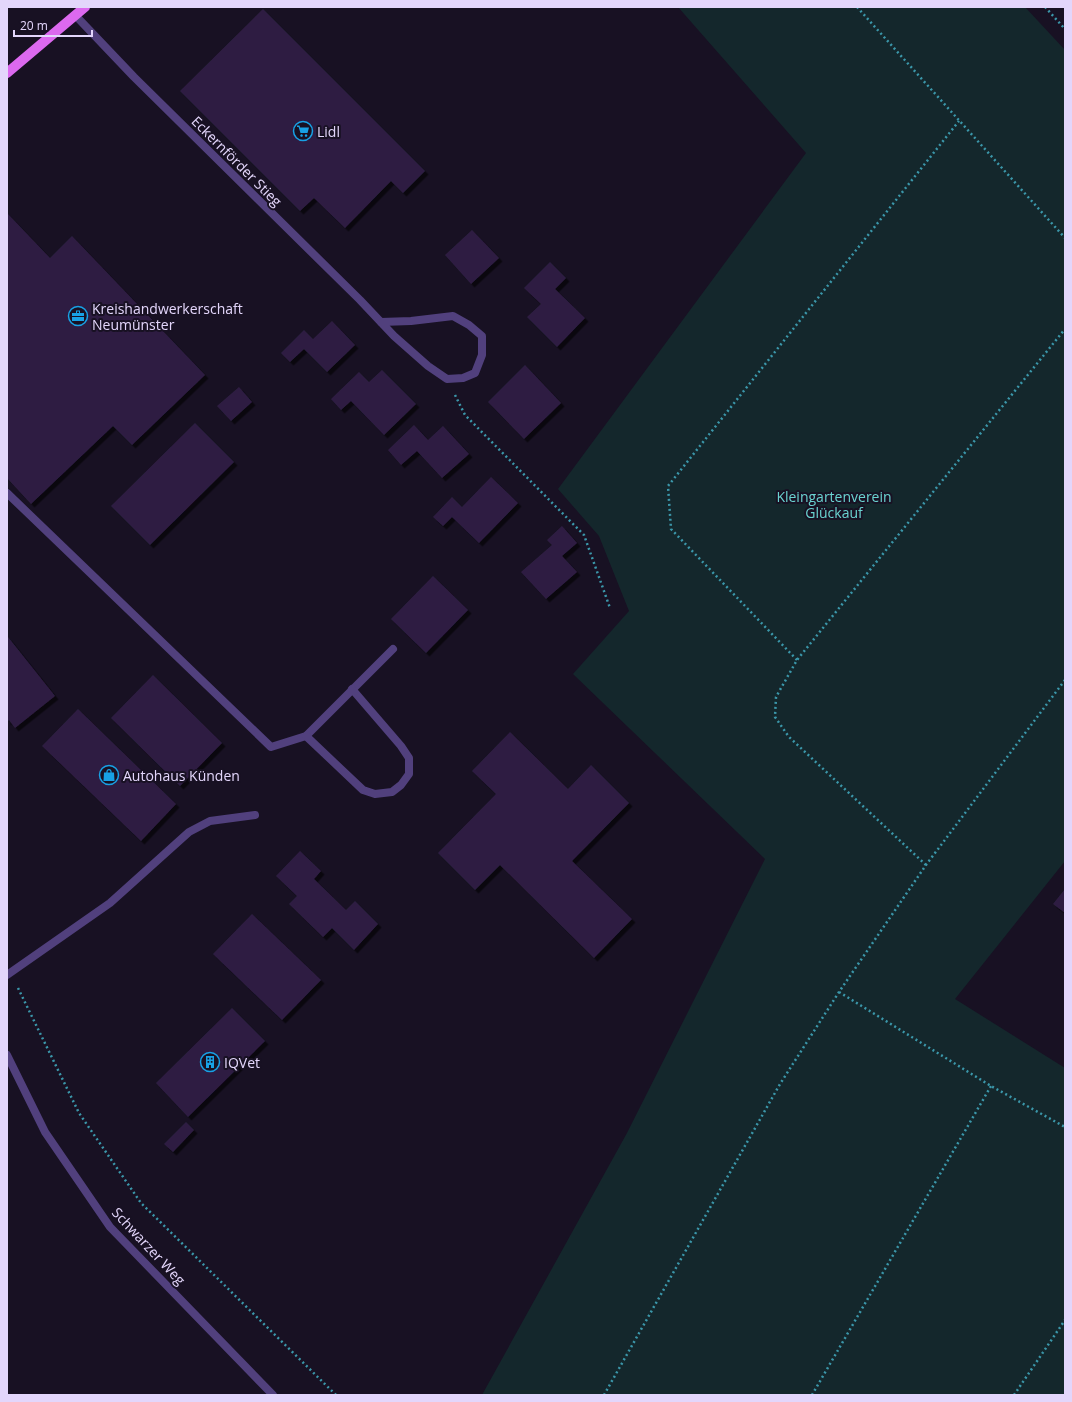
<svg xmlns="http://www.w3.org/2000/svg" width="1072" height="1402" font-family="'Open Sans',sans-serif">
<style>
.green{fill:#14272c}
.building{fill:#2e1f42;filter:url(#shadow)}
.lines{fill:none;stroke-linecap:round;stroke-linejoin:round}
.path{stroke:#3b97aa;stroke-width:2.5;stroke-dasharray:2 3;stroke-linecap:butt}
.service{stroke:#51407d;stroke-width:8}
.minor{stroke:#51407d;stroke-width:8}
.primary{stroke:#dc69ef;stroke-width:10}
.labels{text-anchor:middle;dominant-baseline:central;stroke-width:4;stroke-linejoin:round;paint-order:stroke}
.poi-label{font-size:14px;fill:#e3d6fb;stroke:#181123;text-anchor:start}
.street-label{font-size:14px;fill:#e3d6fb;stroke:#181123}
.park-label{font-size:14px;fill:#6ad3d1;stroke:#181123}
</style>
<defs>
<filter id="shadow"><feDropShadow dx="3.5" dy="3.5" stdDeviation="0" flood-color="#0009"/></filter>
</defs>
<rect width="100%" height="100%" fill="#181123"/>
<polygon class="green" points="678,7 1025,7 1065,50 1065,861 955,999 1065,1068 1065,1395 482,1395 627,1133 765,859 573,674 629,611 599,536 558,489 806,153"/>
<g class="building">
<polygon points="263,9 425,171 403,193 391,181 345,228 314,198 300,211 180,91"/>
<polygon points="7,213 50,258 72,236 205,375 132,445 113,426 31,504 7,478"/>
<polygon points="472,230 499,258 471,284 445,255"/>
<polygon points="550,262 566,278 555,289 585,318 557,347 527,317 541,304 524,288"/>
<polygon points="332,321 355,345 327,372 304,349 290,362 281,353 304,330 313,339"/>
<polygon points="525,365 561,403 524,439 488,402"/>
<polygon points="382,370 416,404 384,435 351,401 341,410 331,399 359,372 369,382"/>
<polygon points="239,387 252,402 231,421 217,406"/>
<polygon points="195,423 234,462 150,545 111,506"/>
<polygon points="414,425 428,440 443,426 469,454 442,478 417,451 401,465 388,450"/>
<polygon points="491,477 518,503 479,543 452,517 443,526 433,517 452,497 462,507"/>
<polygon points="562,526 577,543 562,556 577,572 546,599 521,572 552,545 547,540"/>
<polygon points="433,576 468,610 426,653 391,619"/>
<polygon points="8,637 55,696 15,728 9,720 7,722"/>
<polygon points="153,675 222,743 180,786 111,718"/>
<polygon points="78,709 176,804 141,841 42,746"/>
<polygon points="510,732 568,789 591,765 629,803 572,861 632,919 594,958 500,865 475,890 438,853 496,794 472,771"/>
<polygon points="300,851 321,871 314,879 346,910 355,901 378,924 354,950 332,928 323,937 289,904 297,896 276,876"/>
<polygon points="1065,889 1065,913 1053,904"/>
<polygon points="252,914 321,980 282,1020 213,954"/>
<polygon points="232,1008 265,1041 188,1117 156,1083"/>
<polygon points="186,1122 194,1130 173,1152 164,1144"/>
</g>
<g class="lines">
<g class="path">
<polyline points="857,7 1065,238"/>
<polyline points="1045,7 1065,29"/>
<polyline points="455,395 465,415 584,535 610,608"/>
<polyline points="797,660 671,529 668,486 959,121"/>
<polyline points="926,865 789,737 775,717 776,697 797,660 1065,329"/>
<polyline points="18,988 79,1113 141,1203 336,1395"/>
<polyline points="839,992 991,1086 1065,1127"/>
<polyline points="604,1395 780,1084 839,992 926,865 1065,680"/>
<polyline points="812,1395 991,1086"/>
<polyline points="1014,1395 1065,1320"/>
</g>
<g class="service">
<polyline points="7,493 271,747 306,736 393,649"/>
<polyline points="306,736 363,790 375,794 392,792 401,785 409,774 409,758 401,746 352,689"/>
<polyline points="7,975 110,903 189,832 210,821 255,815"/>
</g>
<g class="minor">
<polyline points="75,15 134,77 360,300 394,336 428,366 447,379 463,378 475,373 482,355 482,336 469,325 453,316 411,321 381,322"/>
<polyline points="7,1055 45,1132 110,1227 273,1395"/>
</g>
<polyline class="primary" points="7,73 85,7"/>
</g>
<defs>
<g id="supermarket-ring" transform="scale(1)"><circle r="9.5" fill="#181123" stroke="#18a1e5" stroke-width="1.5"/><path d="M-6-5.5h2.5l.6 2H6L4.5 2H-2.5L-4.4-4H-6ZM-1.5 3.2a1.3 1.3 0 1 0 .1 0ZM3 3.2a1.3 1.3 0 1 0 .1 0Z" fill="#18a1e5"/></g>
<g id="office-ring" transform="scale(1)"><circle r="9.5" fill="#181123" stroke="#18a1e5" stroke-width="1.5"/><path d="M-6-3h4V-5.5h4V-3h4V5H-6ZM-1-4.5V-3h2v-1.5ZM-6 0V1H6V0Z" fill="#18a1e5"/></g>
<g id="shop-ring" transform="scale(1)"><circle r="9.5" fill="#181123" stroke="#18a1e5" stroke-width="1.5"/><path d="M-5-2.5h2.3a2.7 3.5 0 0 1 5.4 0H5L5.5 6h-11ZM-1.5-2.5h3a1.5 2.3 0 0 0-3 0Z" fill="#18a1e5"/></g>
<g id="building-ring" transform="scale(1)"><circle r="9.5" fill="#181123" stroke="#18a1e5" stroke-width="1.5"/><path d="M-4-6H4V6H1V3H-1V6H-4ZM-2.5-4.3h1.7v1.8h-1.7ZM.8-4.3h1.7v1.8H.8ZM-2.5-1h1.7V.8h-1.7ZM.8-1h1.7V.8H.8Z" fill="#18a1e5"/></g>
</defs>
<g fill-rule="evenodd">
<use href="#supermarket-ring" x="303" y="131"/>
<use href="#office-ring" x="78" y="316"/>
<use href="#shop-ring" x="109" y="775"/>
<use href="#building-ring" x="210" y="1062"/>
</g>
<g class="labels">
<g class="poi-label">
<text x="317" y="131">Lidl</text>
<text x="92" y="308">Kreishandwerkerschaft<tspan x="92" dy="16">Neumünster</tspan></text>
<text x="123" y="775">Autohaus Künden</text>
<text x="224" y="1062">IQVet</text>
</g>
<g class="street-label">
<text transform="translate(237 161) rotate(45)">Eckernförder Stieg</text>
<text transform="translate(149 1246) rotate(47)">Schwarzer Weg</text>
</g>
<g class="park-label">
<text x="834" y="496">Kleingartenverein<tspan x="834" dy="16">Glückauf</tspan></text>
</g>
</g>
<rect width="1072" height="1402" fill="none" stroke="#e3d6fb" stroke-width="16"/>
<path d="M14 30v6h78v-6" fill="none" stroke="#e3d6fb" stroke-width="2"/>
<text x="20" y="30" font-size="12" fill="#e3d6fb" stroke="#181123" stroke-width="3" paint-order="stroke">20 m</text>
</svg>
